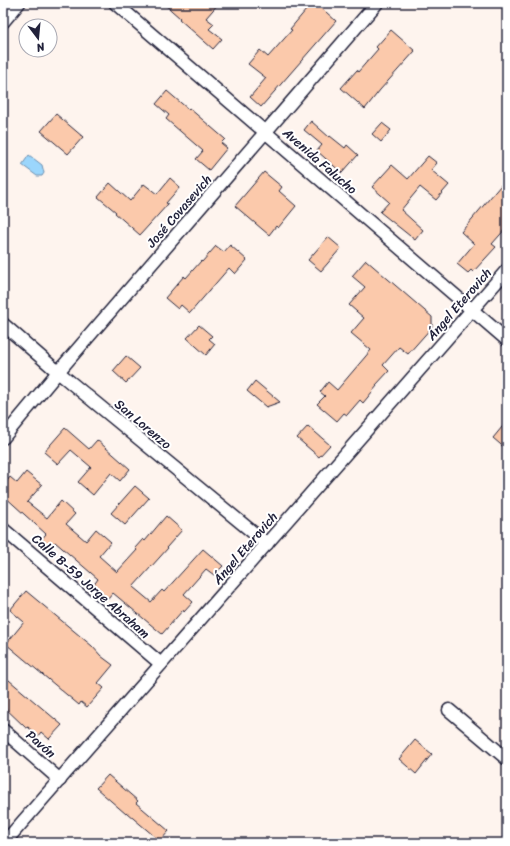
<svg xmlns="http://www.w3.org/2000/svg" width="510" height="846" font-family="Sriracha,sans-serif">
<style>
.water{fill:#9bd6fc;stroke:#6b8eaf}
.building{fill:#fbc9ab;stroke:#22223b}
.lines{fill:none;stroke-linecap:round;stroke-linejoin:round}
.minor-casing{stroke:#22223b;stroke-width:15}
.minor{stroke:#fff;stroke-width:12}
.labels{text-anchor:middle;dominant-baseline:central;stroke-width:4;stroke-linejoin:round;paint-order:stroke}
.street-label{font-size:13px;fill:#22223b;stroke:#fff}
</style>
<rect width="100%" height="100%" fill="#fef4ee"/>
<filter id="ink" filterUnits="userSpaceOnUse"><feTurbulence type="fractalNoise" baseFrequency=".025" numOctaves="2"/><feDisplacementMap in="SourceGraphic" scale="8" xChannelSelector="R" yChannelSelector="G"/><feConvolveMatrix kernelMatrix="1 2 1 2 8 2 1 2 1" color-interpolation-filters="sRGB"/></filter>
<g filter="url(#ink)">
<polygon class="water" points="29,155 42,165 44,173 42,176 37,176 22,165"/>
<g class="building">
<polygon points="163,3 219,3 206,18 214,24 209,29 222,39 213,49 179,19 180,18"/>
<polygon points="312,3 316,3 336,21 261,107 250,97 266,78 248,64 260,50 268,57 292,30 290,29"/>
<polygon points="391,30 415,51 380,90 365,109 341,88 357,70 358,72 378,49 376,47"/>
<polygon points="167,91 188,109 189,108 225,139 221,143 227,148 209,170 196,159 203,151 166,119 169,115 156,104"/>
<polygon points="56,114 83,137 68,154 41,131"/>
<polygon points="311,121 329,137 330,136 345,148 347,145 358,155 342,173 317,151 322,145 304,130"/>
<polygon points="382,123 391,130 381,142 372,134"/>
<polygon points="428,156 437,163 431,170 449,185 436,200 420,187 401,210 423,230 415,240 380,212 389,202 372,187 392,165 408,179"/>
<polygon points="264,172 282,187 279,191 296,206 278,228 276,226 269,235 235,206"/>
<polygon points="170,178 180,187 166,203 168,204 140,235 115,213 116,212 98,197 110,183 130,201 144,184 157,194"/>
<polygon points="501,185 507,190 507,227 492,244 496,247 473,272 471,270 468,273 457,264 474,244 461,232"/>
<polygon points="328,237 341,248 321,271 308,260"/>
<polygon points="230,245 247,260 235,274 229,268 190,313 181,305 178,309 165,298 184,276 186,278 201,261 202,262 216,246 224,252"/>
<polygon points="366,260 432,317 432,327 408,354 399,347 383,365 389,371 376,385 377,386 363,403 360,400 347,415 344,413 337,421 317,404 325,396 320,392 328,382 337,390 371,350 351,333 364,318 349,305 365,287 352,276"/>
<polygon points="199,325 212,336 209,339 215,344 206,355 187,338"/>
<polygon points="126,356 140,368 126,383 113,371"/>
<polygon points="255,381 280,402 266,407 247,391"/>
<polygon points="507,421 507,450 493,438"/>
<polygon points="308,426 330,445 319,457 297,438"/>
<polygon points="65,428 89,449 97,440 130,469 120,481 111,473 93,495 78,482 91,467 71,450 58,464 44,452"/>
<polygon points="26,472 42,485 27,502 47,518 61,501 75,514 66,524 86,541 96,529 111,542 99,556 117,572 137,550 135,548 143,539 145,541 166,516 182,530 167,547 168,548 133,587 151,602 162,590 164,592 203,549 223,566 214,575 206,569 184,594 193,602 184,612 183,610 162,634 113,593 108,599 93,586 98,579 55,542 48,550 39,542 46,534 3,495 3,486 10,477 17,483"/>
<polygon points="135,486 149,498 125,525 111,513"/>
<polygon points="26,591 92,646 101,656 113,665 98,683 104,688 87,707 81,702 79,705 6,644 24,622 10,610"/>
<polygon points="3,675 62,725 49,739 41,732 38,736 28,727 26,728 3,706"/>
<polygon points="415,740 432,754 416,774 399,759"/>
<polygon points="108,775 138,801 136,803 169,831 160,841 127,813 126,814 96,788"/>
</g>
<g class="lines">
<g class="minor-casing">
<g id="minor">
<polyline points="115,3 507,340"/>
<polyline points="3,22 19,3"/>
<polyline points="3,324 58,372 267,544"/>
<polyline points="3,438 58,372 377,3"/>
<polyline points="3,529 161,664"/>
<polyline points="449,710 507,759"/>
<polyline points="3,730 60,780"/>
<polyline points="4,843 507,270"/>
</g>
</g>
<use href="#minor" class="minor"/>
</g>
</g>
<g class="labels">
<g class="street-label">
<text transform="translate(320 161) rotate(41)">Avenida Falucho</text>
<text transform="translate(179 211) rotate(-49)">José Covasevich</text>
<text transform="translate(459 304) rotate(-49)">Ángel Eterovich</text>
<text transform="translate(143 424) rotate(40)">San Lorenzo</text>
<text transform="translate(245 548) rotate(-49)">Ángel Eterovich</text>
<text transform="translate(91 586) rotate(41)">Calle B-59 Jorge Abraham</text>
<text transform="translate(41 744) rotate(41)">Pavón</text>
</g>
</g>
<rect width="510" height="846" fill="none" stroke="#fff" stroke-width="16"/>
<rect x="8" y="8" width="494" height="830" fill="none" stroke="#22223b" stroke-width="1.5" filter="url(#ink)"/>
<g transform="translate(38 38) rotate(164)"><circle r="19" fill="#ffffff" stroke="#a7a7b1"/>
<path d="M0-3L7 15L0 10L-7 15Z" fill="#22223b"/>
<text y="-6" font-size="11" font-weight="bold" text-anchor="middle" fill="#22223b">N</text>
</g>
</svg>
